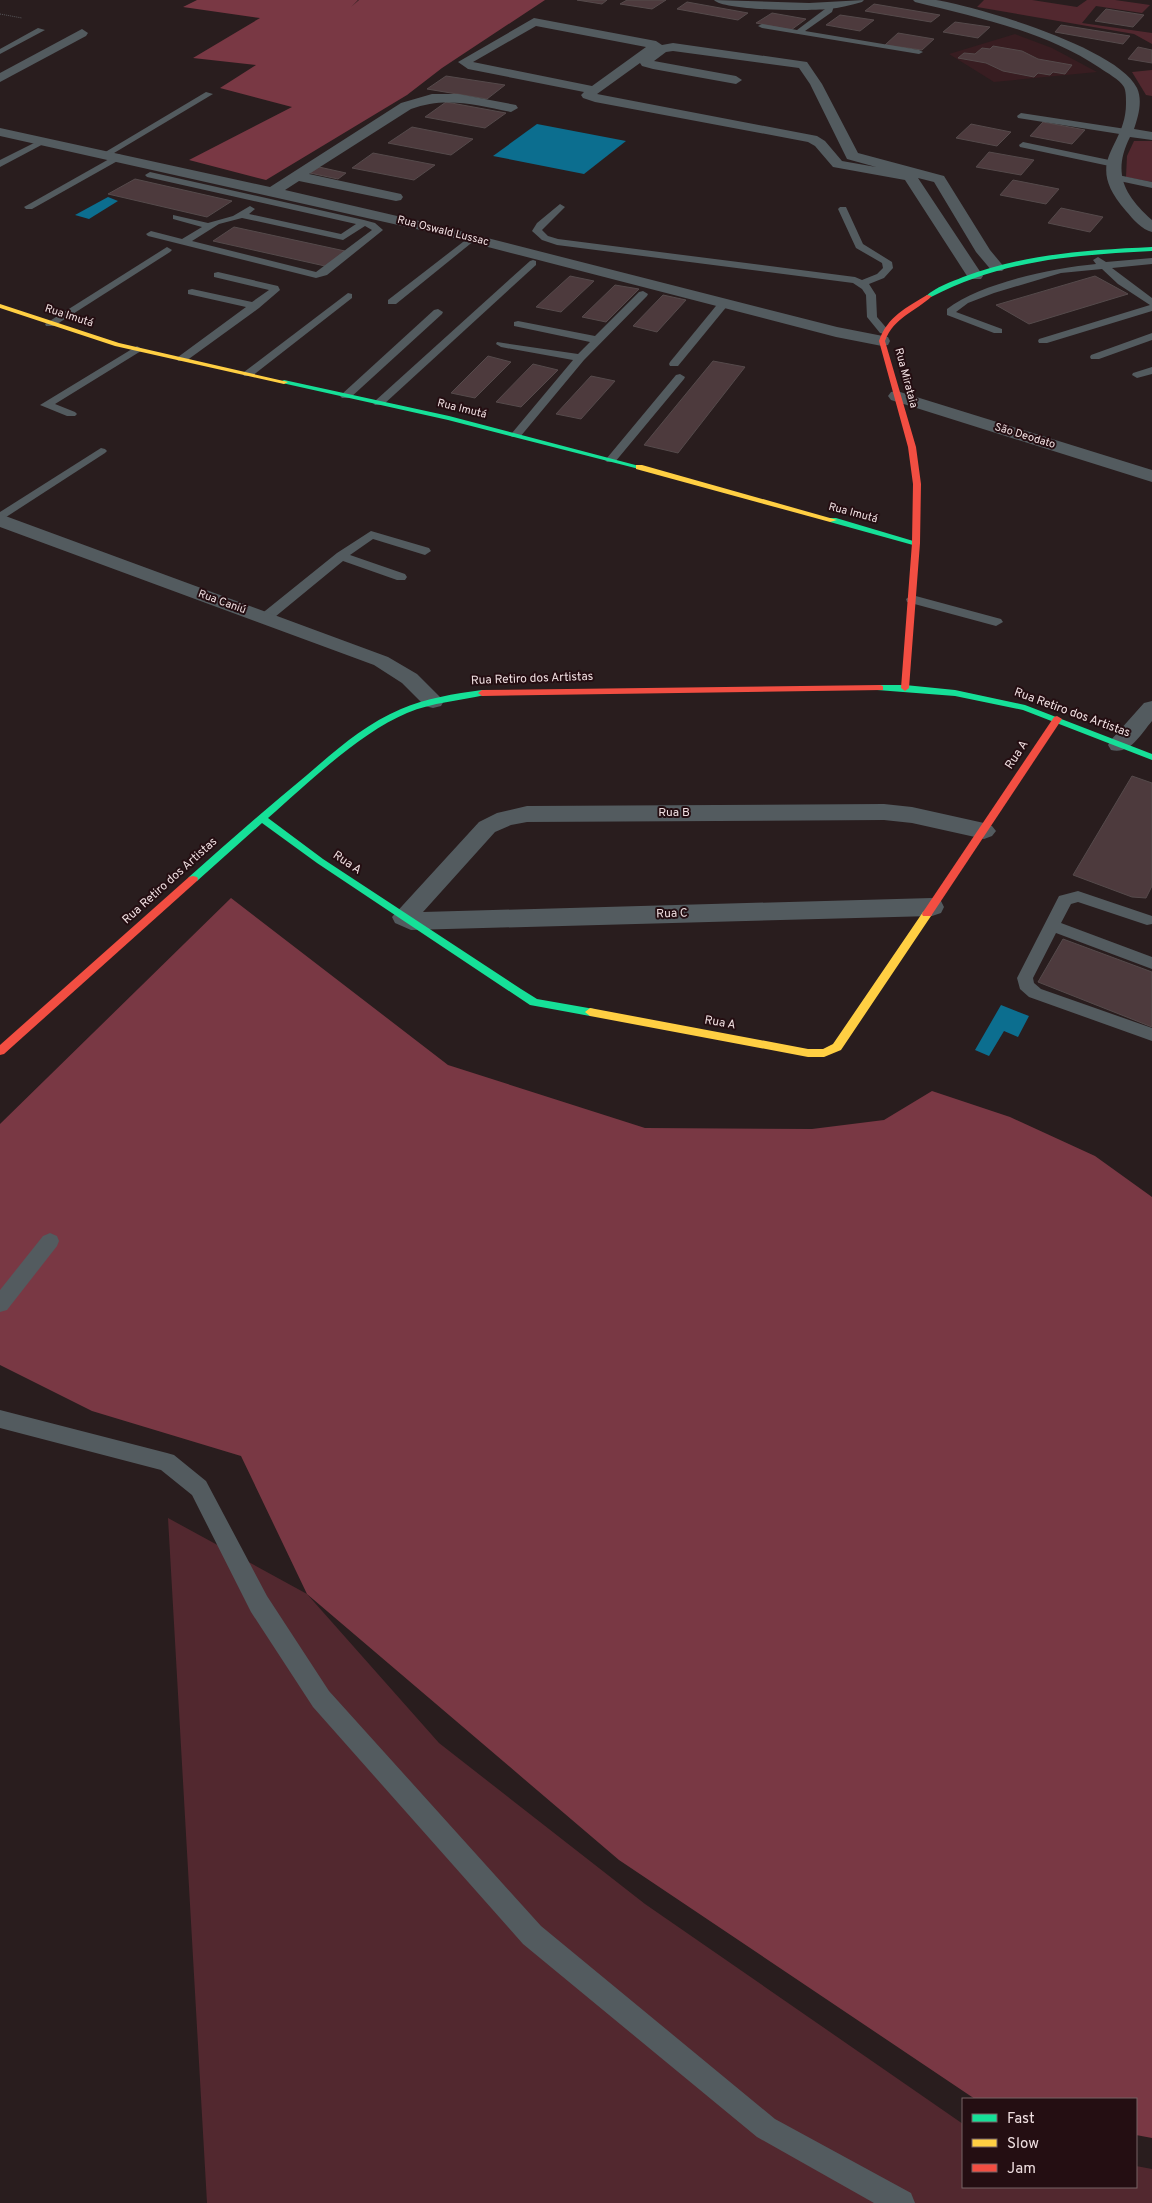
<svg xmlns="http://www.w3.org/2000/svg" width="1152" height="2203" font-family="Overpass,sans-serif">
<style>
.built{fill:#381d21}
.green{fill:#52282f}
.forest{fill:#793844}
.water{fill:#0c6e8f}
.building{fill:#4d3a3d;stroke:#554a4b}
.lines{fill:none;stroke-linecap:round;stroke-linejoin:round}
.path{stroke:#57575a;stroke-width:1;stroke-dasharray:1 1;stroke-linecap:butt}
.lane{fill:#535b5f;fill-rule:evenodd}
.street{fill:#535b5f;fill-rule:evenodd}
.fast{fill:#16e098;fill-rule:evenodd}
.slow{fill:#ffcf43;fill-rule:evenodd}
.jam{fill:#f24e42;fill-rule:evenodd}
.labels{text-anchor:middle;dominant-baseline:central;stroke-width:4;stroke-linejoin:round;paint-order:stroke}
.far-street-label{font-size:11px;fill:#f0dfe1;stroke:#240e12}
.street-label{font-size:12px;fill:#f0dfe1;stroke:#240e12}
</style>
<rect width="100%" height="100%" fill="#291d1e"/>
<polygon class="built" points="1015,34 1052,48 1097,72 994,82 949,54"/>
<g class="green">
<polygon points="984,0 1032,0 1077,7 1087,0 1115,0 1150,5 1142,13 1096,6 1082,23 1152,33 1152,44 1134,34 977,7"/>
<polygon points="1152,70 1152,96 1146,95 1132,72"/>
<polygon points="1134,141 1152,141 1152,182 1126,177 1127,156"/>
<polygon points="168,1518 307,1594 439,1743 645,1904 963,2124 963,2187 1136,2187 1136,2166 1152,2169 1152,2203 207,2203"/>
</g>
<g class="forest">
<polygon points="197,0 358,0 351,7 359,0 545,0 442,68 407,95 266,180 189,160 292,107 220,88 256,65 193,58 260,18 183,7"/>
<polygon points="231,898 448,1065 645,1128 812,1129 884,1120 932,1091 1010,1117 1095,1156 1152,1197 1152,2138 1136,2135 1136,2099 975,2099 619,1860 307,1594 241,1456 92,1411 0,1365 0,1124"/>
</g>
<g class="water">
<polygon points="537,124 626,141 584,174 493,156"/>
<polygon points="108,197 118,201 89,219 75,215"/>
<polygon points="1001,1005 1029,1016 1018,1037 1004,1031 989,1056 975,1050"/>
</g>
<g class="building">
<polygon points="577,0 607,0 602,4"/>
<polygon points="627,0 666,0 652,9 620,4"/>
<polygon points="687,2 748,13 738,20 677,9"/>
<polygon points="874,4 940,15 931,22 865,11"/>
<polygon points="1106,9 1144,15 1133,27 1095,21"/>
<polygon points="772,13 806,19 791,30 756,23"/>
<polygon points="840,15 874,20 860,31 826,25"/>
<polygon points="955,22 990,27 978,38 943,32"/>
<polygon points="1061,25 1130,36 1123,44 1055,32"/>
<polygon points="898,33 934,39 922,50 885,45"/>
<polygon points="993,46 1022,51 1038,59 1072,65 1065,74 1053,72 1050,75 1038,73 1034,77 1003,71 986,63 958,58 964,53 975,54 982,48 990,49"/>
<polygon points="1138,47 1152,50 1152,63 1128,59"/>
<polygon points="446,76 505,85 487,99 427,89"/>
<polygon points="446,102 506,113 485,128 425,117"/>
<polygon points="1043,122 1085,130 1072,144 1030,136"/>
<polygon points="971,124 1011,132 997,146 956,138"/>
<polygon points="412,127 473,139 451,155 388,143"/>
<polygon points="989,152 1034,160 1021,175 976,167"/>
<polygon points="373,153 435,165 414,180 352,168"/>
<polygon points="319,167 346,173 338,179 310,173"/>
<polygon points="135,179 232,201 207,217 108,194"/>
<polygon points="1013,180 1059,189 1046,204 1000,195"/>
<polygon points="1061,208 1103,217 1090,232 1048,223"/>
<polygon points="234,227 345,251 325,266 213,241"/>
<polygon points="570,276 594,281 561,312 536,307"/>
<polygon points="1095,276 1128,294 1029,324 996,305"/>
<polygon points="615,285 639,289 606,322 582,317"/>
<polygon points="663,295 686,300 657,332 633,326"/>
<polygon points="488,356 511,362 475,398 451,393"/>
<polygon points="713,361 745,367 678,453 644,445"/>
<polygon points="533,364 558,370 521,407 496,402"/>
<polygon points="591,376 615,381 581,419 556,414"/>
<polygon points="1132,776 1152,783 1152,886 1146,898 1132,897 1073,875"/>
<polygon points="1063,939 1152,972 1152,1027 1038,982"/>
</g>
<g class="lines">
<polyline class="path" points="0,14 22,18"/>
<g class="lane">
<polygon points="827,4 834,6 832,12 805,31 919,50 923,52 919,54 762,28 758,26 762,24 797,30 825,9"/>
<polygon points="38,28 45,30 0,54 0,49"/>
<polygon points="206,92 213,94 109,156 102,154"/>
<polygon points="1021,113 1126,129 1130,132 1126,135 1018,118 1017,116"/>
<polygon points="42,139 49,141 0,167 0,160"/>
<polygon points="1023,142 1114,161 1118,164 1114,167 1020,147 1019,145"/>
<polygon points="118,154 121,155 121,159 32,209 26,209 24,207"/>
<path d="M150,172L364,220L375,223L383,230L327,275L316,278L148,236L146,234L151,231L182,239L202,227L173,219V215L208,223L233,216L250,206L255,209L249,214L341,234L356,224L147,177L145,175ZM242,218L343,240L365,226L372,230L316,272L192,241L219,224Z"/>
<polygon points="1113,174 1152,182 1152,188 1110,179 1108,177"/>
<polygon points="560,204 565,207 542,230 548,236 558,239 855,277 862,280 877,274 883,268 882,263 856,248 838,209 840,207 846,207 863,244 892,262 893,268 884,278 869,284 876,295 877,317 889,331 884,334 880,333 867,317 866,295 862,289 853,283 557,245 542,240 532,231 537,223"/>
<polygon points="472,235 475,236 475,240 396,304 388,304 388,300"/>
<polygon points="167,247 172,250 170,252 54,326 46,326 45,324"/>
<path d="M1098,257L1106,262L1152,258V264L1112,268L1152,298V311L1047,343H1039L1038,341L1039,339L1150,305L1118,284L1102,269L1061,273L994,293L968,303L956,312L1002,329V333H994L947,315V309C981,283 1053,268 1096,264L1093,260Z"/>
<polygon points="533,260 536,261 536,265 383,405 375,405 373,403 375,401 530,261"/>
<polygon points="218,272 278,286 280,290 259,308 186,361 178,361 177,359 178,357 246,307 188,294 188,290 192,289 252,302 269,290 214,277 214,273"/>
<polygon points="643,291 648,294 647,296 584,360 520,437 512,437 510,435 512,433 573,360 501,347 496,344 497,342 578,354 590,342 514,326 514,322 518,321 595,336 639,292"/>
<polygon points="348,293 352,294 352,298 252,376 244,376 243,374 244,372"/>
<polygon points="724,300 728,301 728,305 678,366 670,366 669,364 670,362 720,301"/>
<polygon points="438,309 443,312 442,314 350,398 342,398 340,396 342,394 434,310"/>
<polygon points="1152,333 1152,340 1099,359 1091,359 1090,357 1091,355"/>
<polygon points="137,346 142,349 141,351 55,404 75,412 77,414 75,416 67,416 40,405"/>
<polygon points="1152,367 1152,374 1137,378 1132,375 1133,373"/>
<polygon points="680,374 685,377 684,379 615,462 607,462 605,460 607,458 676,375"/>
<polygon points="101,448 105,449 107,451 105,453 0,521 0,512"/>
<polygon points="371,531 429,548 431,551 425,555 373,539 350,555 405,574 407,577 405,580 397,580 343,561 270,621 260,621 258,618 260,615 337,553"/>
<polygon points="912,595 1001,619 1003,622 996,626 907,602 906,599"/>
<polygon points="1078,891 1152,916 1152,924 1147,925 1078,902 1071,904 1061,923 1152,957 1152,969 1056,933 1033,978 1034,983 1041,989 1152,1028 1152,1041 1029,997 1020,989 1017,978 1059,896"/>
<polygon points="50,1233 57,1236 59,1241 57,1246 7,1310 0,1312 0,1290 43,1236"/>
<polygon points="0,1410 167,1453 174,1455 206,1481 267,1596 329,1691 541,1926 775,2119 911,2193 915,2203 874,2203 757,2137 523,1944 313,1707 251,1612 192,1495 161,1470 0,1428"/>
</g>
<g class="street">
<path d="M714,0L809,3L864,0L862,2C851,5 840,8 828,9C810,11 724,11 714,0Z"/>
<path d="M913,0C921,0 929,0 936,0C979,7 1118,48 1137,88C1143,101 1138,117 1134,129L1152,132V140L1130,137C1112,173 1124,195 1152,220V232C1142,230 1133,219 1126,211C1081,159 1127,149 1126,102C1126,98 1126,91 1124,87C1119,79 1107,73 1100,68C1045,31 979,18 915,2Z"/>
<path d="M534,18L656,41L662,45L673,43L807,62L822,84L858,153L944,176L990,250L1005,268L1002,271H992L976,252L934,182L918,178L983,276L981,279H969L905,180L833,167L815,146L808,142L595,102L583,98L581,95L584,92L468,69L458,62ZM536,26L646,47L592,86L473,62ZM673,51L799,68L810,84L847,159L876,167L842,161L825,141L817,136L597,94L640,63L642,66L653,69L736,84L742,80L736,76L654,61L666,52Z"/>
<polygon points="82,29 88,33 86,36 0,82 0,73"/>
<path d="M432,94H458L516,105L518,108L511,112C477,105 445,96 411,109L309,174L401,194L403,197L401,200L396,201L299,181L285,190L436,225L837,327L888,337L890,341L888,345L882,346L836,337L434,233L0,136V128L270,187L401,103Z"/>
<polygon points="897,391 1152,470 1152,482 891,400 888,396 891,392"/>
<polygon points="0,514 388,657 417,674 444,701 441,706 433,708 425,706 402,683 374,665 0,527"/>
<path d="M1152,701V721C1140,735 1130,755 1111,750L1108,745L1111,740L1144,703Z"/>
<polygon points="884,804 912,807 984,823 992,826 996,831 992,836 984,839 912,823 884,820 527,822 511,825 495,832 423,912 932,898 941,901 944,907 941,913 932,916 411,930 395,923 392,917 479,822 497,813 527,806"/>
</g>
<g class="fast">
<path d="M1152,247V251C1074,255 1002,260 931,297L926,296C936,287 951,282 963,277C1023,254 1088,250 1152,247Z"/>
<polygon points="284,380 449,416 643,467 639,469 448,420 282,383 282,381"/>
<polygon points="830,518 836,518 920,543 913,545 830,522"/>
<polygon points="880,685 905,685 955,690 1025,705 1152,754 1152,760 1023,710 955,696 877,690 877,686"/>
<path d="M482,690L485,691V695C459,701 433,702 407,713C359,733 307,784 268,818L323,859L521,989L537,999L594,1009L595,1012L594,1015L590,1016L530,1005L317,863L262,823L197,881H189L188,879L189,877C228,842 267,808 307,775C336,750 365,724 401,709C426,698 454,694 482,690Z"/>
</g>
<g class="slow">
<polygon points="0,304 119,343 288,382 284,384 115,346 0,308"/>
<polygon points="636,465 642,465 837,520 830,522 636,469"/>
<polygon points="927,910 931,912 932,914 931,916 841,1050 824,1057 808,1057 590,1016 585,1012 590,1008 808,1049 823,1049 833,1044 923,912"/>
</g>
<g class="jam">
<path d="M927,295L932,296C915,312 894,317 885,341L916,447L921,484L920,543L909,688L905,691L901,688L912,543L913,484L908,447L879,341C887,317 907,307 927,295Z"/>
<polygon points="880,685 883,686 883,690 482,696 478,693 482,690"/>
<polygon points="1057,716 1062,719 931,916 923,916 922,914 923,912 1054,717"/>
<polygon points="193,876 197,877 198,879 197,881 4,1054 0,1055 0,1045 189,877"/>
</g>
</g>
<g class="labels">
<g class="far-street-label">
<text transform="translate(443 231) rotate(14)">Rua Oswald Lussac</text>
<text transform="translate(69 316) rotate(18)">Rua Imutá</text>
<text transform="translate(906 378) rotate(75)">Rua Mirataia</text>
<text transform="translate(462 409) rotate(14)">Rua Imutá</text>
<text transform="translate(1025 436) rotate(17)">São Deodato</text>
<text transform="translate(853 513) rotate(15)">Rua Imutá</text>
<text transform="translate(222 602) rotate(20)">Rua Caniú</text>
</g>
<g class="street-label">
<text transform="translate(532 679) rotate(-2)">Rua Retiro dos Artistas</text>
<text transform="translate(1072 713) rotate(20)">Rua Retiro dos Artistas</text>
<text transform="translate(1017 755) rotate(-57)">Rua A</text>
<text x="674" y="813">Rua B</text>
<text transform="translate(347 863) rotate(34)">Rua A</text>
<text transform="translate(170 881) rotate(-42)">Rua Retiro dos Artistas</text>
<text transform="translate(672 914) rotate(-2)">Rua C</text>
<text transform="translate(720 1023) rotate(10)">Rua A</text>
</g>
</g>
<rect x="962" y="2098" width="175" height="90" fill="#240e12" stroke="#766265"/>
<rect x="972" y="2114" width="25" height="8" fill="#16e098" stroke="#766265"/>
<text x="1007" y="2123" font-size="15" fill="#f0dfe1">Fast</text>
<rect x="972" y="2139" width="25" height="8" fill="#ffcf43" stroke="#766265"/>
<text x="1007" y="2148" font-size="15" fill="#f0dfe1">Slow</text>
<rect x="972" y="2164" width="25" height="8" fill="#f24e42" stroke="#766265"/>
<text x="1007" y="2173" font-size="15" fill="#f0dfe1">Jam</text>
</svg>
